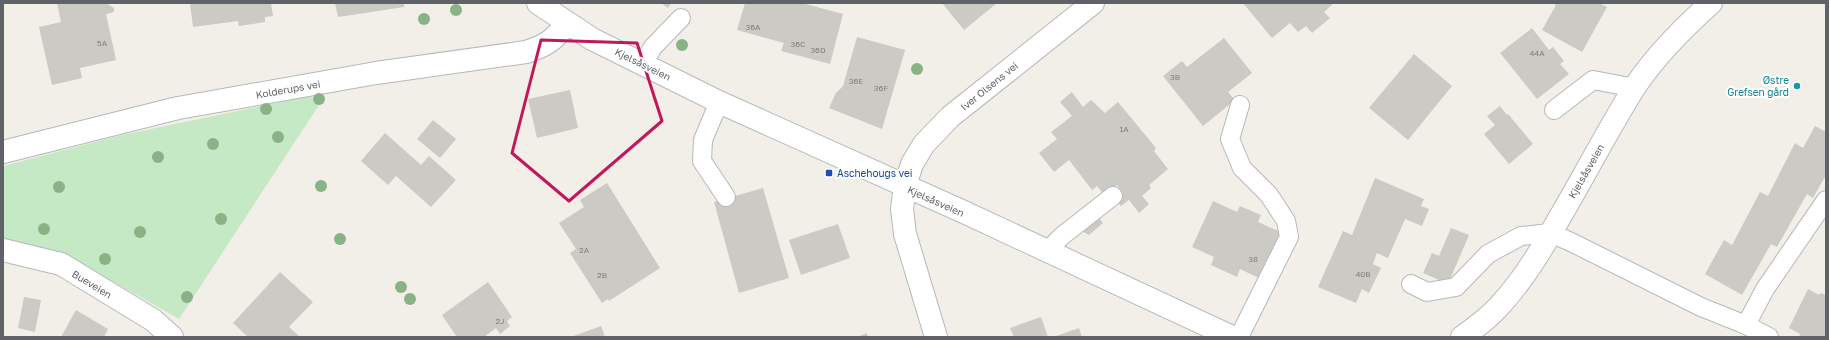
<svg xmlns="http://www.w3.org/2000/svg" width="1829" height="340" font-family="'Golos Text',sans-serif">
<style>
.green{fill:#c5e8c5}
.building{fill:#cccac5}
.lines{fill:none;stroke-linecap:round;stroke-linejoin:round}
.lane-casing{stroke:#b5b8bc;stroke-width:20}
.street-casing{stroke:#b5b8bc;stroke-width:24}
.secondary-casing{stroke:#b6babf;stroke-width:24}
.lane{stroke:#fff;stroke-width:18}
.street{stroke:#fff;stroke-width:22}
.secondary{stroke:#fff;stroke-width:22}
.tree{fill:#89b387}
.marked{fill:none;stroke:#c2185b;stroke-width:3;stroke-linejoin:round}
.culture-dot{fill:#0f9aa8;stroke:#fff;stroke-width:1.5}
.transit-dot{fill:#1a4fb4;stroke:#fff;stroke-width:1.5}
.labels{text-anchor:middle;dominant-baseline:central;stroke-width:4;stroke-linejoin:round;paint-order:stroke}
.number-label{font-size:8px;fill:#7a7d7f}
.street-label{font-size:10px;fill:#5f6368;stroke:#fff}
.culture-label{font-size:10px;fill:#0d838f;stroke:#fff;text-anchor:end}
.transit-label{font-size:10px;fill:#164399;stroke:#fff;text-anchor:start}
</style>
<rect width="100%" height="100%" fill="#f1efe8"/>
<polygon class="green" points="310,96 319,105 179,319 75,260 3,242 3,166 122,135"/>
<g class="building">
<polygon points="57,3 106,3 114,8 114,12 106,14 116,60 80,68 82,78 52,85 39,27 61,22"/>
<polygon points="190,3 271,3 273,16 265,17 265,22 239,26 238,21 193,27"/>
<polygon points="335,3 404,3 404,7 338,17"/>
<polygon points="661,3 671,3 668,8"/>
<polygon points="745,3 802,3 843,14 830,64 781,51 784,43 737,30"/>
<polygon points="942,3 997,3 964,30"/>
<polygon points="1243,3 1334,3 1324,12 1330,18 1312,33 1306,26 1298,32 1290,23 1272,38"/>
<polygon points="1552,3 1599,3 1607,7 1582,52 1542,30 1556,5"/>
<polygon points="1532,28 1549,50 1553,47 1564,61 1560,64 1569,74 1537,99 1500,53"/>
<polygon points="857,37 905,50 882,129 829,108 836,93 843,86"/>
<polygon points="1224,38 1252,73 1228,92 1235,100 1203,126 1163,76 1182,61 1187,67"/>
<polygon points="1414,54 1452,86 1408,140 1369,108"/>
<polygon points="570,90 578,128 537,138 528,99"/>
<polygon points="1072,92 1083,107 1091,100 1105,113 1118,102 1156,148 1154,151 1168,169 1149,185 1151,188 1142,196 1149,204 1139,213 1129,200 1121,206 1115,199 1123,193 1117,185 1104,195 1097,186 1092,190 1069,160 1054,172 1039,153 1057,139 1051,132 1072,116 1060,102"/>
<polygon points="1500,106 1507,115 1508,114 1533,144 1509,164 1484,134 1495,125 1487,116"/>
<polygon points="433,120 456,139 440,158 417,139"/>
<polygon points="1815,126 1826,132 1826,175 1813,198 1807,194 1777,247 1771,244 1742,295 1705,274 1724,240 1732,245 1760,192 1768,196 1795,143 1803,148"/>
<polygon points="385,133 421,165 429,156 456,180 431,207 396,176 388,185 361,161"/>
<polygon points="1375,178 1424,199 1421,206 1429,209 1422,226 1405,219 1388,258 1377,253 1373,264 1381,268 1369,293 1362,289 1356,303 1318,287 1343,231 1352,235"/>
<polygon points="607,183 660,268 609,301 608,299 602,303 570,253 576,249 559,223 584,207 580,200"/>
<polygon points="763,188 789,278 739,293 714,202"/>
<polygon points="1213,201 1237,212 1240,206 1261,215 1258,222 1283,233 1261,279 1240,269 1237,277 1211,265 1214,257 1192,247"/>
<polygon points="1096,214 1103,223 1089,235 1078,229"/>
<polygon points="838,224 850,258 801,275 789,240"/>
<polygon points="1451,228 1469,235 1448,284 1423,273 1432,253 1439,256"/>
<polygon points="280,272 313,302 289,327 300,337 248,337 233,323"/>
<polygon points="488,282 512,317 507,321 510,326 500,334 496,328 484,337 457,337 442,315"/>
<polygon points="1808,289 1819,295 1820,293 1826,295 1826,337 1799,337 1800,334 1789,328"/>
<polygon points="24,297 41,300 35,332 18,328"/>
<polygon points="76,310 108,329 104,337 61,337"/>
<polygon points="1041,317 1048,337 1014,337 1010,328"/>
<polygon points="601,326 605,337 571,337"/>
<polygon points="1079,328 1082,337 1053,337"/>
<polygon points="867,333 868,337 857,337"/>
</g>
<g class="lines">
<g class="lane-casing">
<g id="lane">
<polyline points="642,64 653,47 681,18"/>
<polyline points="719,102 703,140 702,161 726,197"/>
<polyline points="1554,110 1593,80 1635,88"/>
<polyline points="1046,252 1062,236 1113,196"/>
<polyline points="1411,284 1427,292 1456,287 1488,254 1521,236 1550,233 1571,242 1701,307 1746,325 1765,289 1826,200"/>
<polyline points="1746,325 1769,337"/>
<polyline points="1239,337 1289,237 1286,221 1269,195 1242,168 1230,139 1240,105"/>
</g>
</g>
<g class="street-casing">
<g id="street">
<path d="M3,152L178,108L376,73L526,52C548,45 553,40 567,24"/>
<polyline points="3,250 61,264 153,320 172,337"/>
<polyline points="936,337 905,234 902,209 905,186 912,164 924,144 950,117 1093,3"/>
</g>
</g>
<g class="secondary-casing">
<g id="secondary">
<polyline points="538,3 592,39 719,102 966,213 1232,337"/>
<path d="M1462,337C1476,327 1490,317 1501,304C1525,278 1543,247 1560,217C1585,174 1608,130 1634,88C1655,56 1682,29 1711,3"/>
</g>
</g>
<use href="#lane" class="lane"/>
<use href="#street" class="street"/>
<use href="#secondary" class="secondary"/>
</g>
<g class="tree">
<circle cx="456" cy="10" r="6"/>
<circle cx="424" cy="19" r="6"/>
<circle cx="682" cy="45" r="6"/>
<circle cx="917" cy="69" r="6"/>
<circle cx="319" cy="99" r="6"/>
<circle cx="266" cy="109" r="6"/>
<circle cx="278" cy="137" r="6"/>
<circle cx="213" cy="144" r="6"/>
<circle cx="158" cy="157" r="6"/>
<circle cx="321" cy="186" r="6"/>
<circle cx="59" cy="187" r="6"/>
<circle cx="221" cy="219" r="6"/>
<circle cx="44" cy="229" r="6"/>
<circle cx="140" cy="232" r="6"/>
<circle cx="340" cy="239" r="6"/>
<circle cx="105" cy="259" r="6"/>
<circle cx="401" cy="287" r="6"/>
<circle cx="187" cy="297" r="6"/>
<circle cx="410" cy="299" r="6"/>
</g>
<path class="marked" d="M541,40L637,43L662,121L569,201L512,153Z"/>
<circle class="culture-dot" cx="1797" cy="86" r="4"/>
<rect class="transit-dot" x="825" y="169" width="8" height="8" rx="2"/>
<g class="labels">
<g class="number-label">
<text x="753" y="27">36A</text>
<text x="102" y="43">5A</text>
<text x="798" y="44">36C</text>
<text x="818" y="50">36D</text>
<text x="1537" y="53">44A</text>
<text x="1175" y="77">3B</text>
<text x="856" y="81">36E</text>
<text x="881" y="88">36F</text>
<text x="1124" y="129">1A</text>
<text x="584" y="250">2A</text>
<text x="1253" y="259">38</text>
<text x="1363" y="274">40B</text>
<text x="602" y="275">2B</text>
<text x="500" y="321">2J</text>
</g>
<g class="street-label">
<text transform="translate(643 64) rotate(26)">Kjelsåsveien</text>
<text transform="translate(989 86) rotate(-39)">Iver Olsens vei</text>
<text transform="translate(288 89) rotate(-10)">Kolderups vei</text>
<text transform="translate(1586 171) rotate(-60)">Kjelsåsveien</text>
<text transform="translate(936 201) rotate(24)">Kjelsåsveien</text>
<text transform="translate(92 284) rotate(31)">Bueveien</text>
</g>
<g class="culture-label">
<text x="1789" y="80">Østre<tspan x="1789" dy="12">Grefsen gård</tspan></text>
</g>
<g class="transit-label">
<text x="837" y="173">Aschehougs vei</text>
</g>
</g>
<rect width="1829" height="340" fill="none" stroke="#5f6368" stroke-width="8"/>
</svg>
